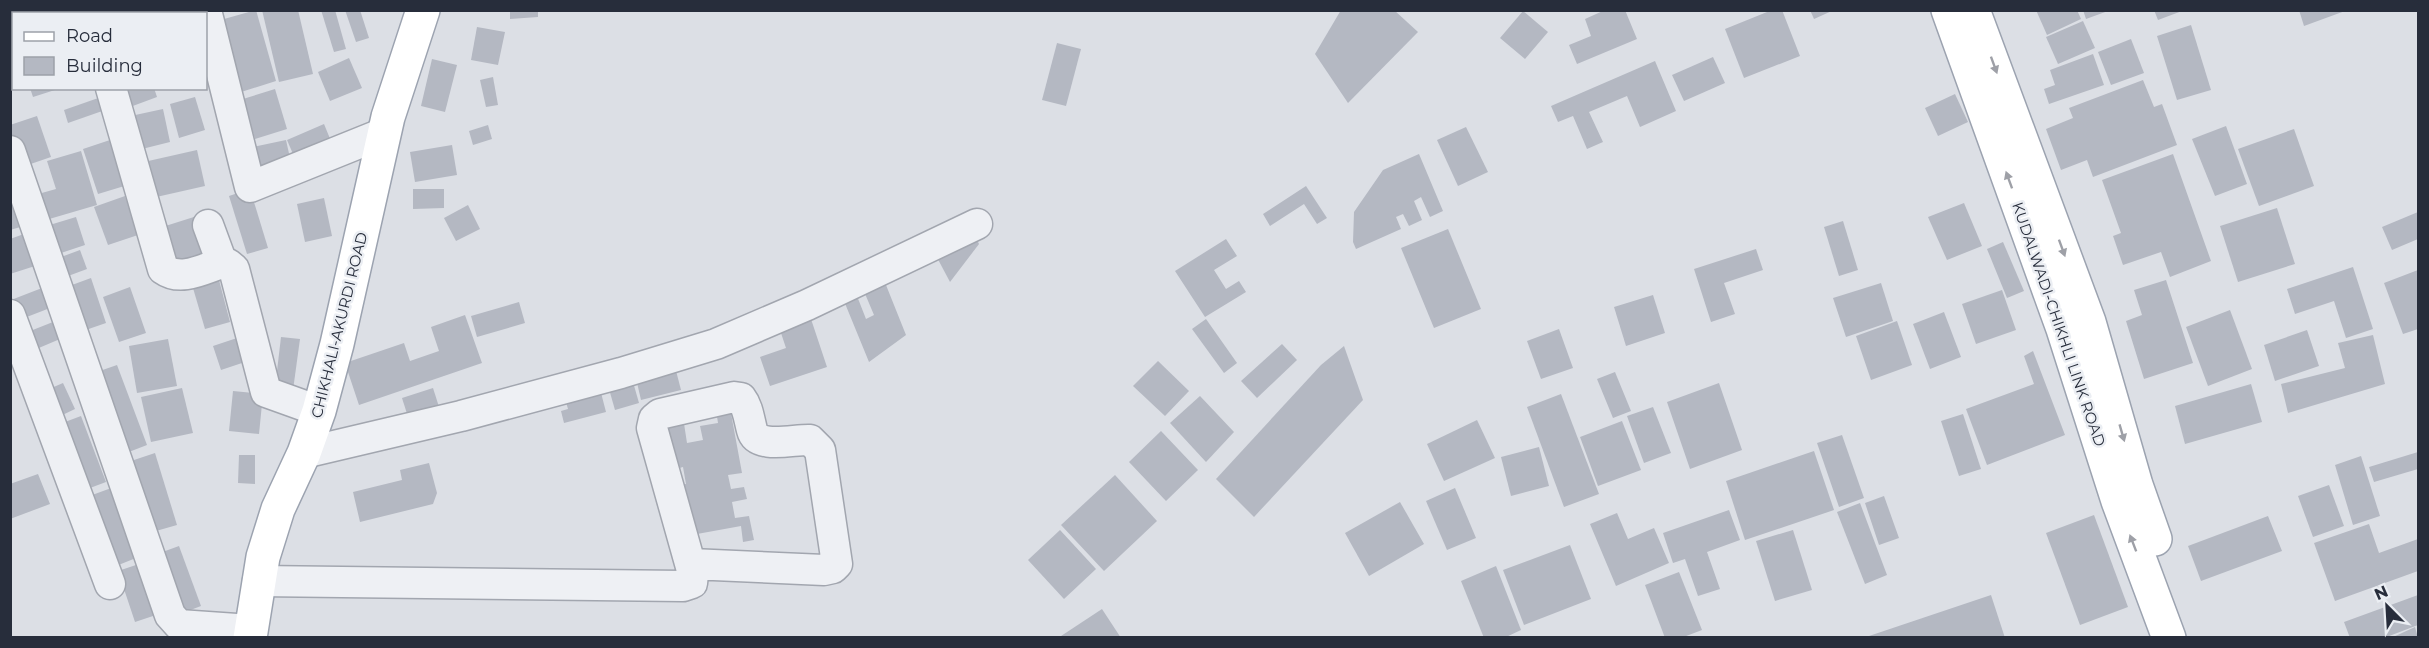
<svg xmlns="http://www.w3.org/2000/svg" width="2429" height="648" font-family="Montserrat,sans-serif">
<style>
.building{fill:#b4b8c2}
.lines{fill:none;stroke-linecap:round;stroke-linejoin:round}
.minor-casing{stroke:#a2a6af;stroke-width:33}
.major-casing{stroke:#9ca3b0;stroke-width:36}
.minor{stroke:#eef0f4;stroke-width:30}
.major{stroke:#fff;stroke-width:33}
.oneway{fill:#9ea0a7}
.labels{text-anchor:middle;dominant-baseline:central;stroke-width:5;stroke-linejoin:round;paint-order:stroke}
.street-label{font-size:15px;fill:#272d3b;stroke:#ebeef3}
</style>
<rect width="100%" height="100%" fill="#dcdfe5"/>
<g class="building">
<polygon points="90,10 161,10 162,14 91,14"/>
<polygon points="256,10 276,81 238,93 217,21"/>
<polygon points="262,10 298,10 313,74 279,82"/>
<polygon points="321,10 335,10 346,49 334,52"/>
<polygon points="345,10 360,10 369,38 356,42"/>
<polygon points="510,10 538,10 538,17 510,19"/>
<polygon points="1341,10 1394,10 1418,32 1348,103 1315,54"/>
<polygon points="1605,10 1625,10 1637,39 1577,64 1569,45 1591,36 1585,19"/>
<polygon points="1772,10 1782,10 1800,56 1744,78 1725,29"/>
<polygon points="1810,10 1834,10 1814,19"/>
<polygon points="2036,10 2077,10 2081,19 2047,35"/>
<polygon points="2083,10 2108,10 2108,11 2086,19"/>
<polygon points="2154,10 2181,10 2182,11 2158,20"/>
<polygon points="2299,10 2345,10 2345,11 2304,26"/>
<polygon points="1523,11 1548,32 1525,59 1500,38"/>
<polygon points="2083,21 2095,48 2058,64 2046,37"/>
<polygon points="2191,25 2211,90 2177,100 2157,36"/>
<polygon points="477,27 505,32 498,65 471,60"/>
<polygon points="11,35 14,43 14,78 10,79"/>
<polygon points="2131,39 2144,73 2111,85 2098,52"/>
<polygon points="1057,43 1081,49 1066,106 1042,100"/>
<polygon points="2093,54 2104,85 2049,104 2044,89 2055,85 2050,70"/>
<polygon points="1713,57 1725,83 1684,101 1672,75"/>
<polygon points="349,58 362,88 330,101 318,72"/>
<polygon points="432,59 457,65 445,112 421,106"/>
<polygon points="1655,61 1676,111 1640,127 1627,96 1589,112 1603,142 1587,149 1573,116 1558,122 1551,106"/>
<polygon points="493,77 498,105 486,107 480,80"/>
<polygon points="2143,80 2154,107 2162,104 2177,145 2093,177 2087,160 2061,170 2046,129 2073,118 2069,108"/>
<polygon points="30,88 58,88 58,89 33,97"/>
<polygon points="114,88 154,88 157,97 122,110"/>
<polygon points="275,89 287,129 255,139 243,99"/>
<polygon points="1955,94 1968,122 1938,136 1925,108"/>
<polygon points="104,96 108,109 68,123 64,110"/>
<polygon points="195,97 205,130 179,138 170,104"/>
<polygon points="163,109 170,142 134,151 126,117"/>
<polygon points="37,116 51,157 19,168 10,142 10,125"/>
<polygon points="324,124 333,146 296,161 287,140"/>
<polygon points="488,125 492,139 473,145 469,131"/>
<polygon points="2226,126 2247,184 2215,196 2192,139"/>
<polygon points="1466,127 1488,172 1458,186 1437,140"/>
<polygon points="2294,129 2314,186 2259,206 2238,149"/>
<polygon points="116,138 131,184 98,194 83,149"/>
<polygon points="286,140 292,167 259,174 253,147"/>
<polygon points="452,145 457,175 415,182 410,152"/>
<polygon points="197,150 205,186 143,200 135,164"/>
<polygon points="81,151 97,205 39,222 31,196 56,189 47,161"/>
<polygon points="1419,154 1443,211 1430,217 1421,197 1414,201 1422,220 1409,226 1403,214 1396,217 1401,229 1356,249 1353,242 1354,212 1383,170"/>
<polygon points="2173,154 2211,261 2170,277 2161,252 2123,265 2113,236 2121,233 2102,180"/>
<polygon points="1306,186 1327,218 1317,224 1304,204 1270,226 1263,214"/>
<polygon points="250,189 268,248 247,254 229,196"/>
<polygon points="413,189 444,189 444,208 413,209"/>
<polygon points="125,196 138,235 108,245 94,207"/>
<polygon points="324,198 332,236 305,242 297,204"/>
<polygon points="18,203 24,226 10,230 10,205"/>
<polygon points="1964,203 1982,246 1947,260 1928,217"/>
<polygon points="468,205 480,229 456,241 444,218"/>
<polygon points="2277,208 2295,264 2238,282 2220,226"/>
<polygon points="2418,212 2418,239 2392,250 2382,227"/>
<polygon points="197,216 210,259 174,271 156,229"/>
<polygon points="76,217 85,245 52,256 43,227"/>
<polygon points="1843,221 1858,270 1839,276 1824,227"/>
<polygon points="972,229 979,244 950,282 933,250"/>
<polygon points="1448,229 1481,309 1434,328 1401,248"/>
<polygon points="24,234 35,266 10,274 10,239"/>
<polygon points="1226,239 1237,256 1214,270 1226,289 1239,281 1246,292 1205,317 1175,271"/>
<polygon points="2003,242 2024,291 2007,298 1987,249"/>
<polygon points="1756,249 1763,270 1724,283 1735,314 1711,322 1694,269"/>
<polygon points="80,250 87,269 60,279 53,260"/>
<polygon points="2353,267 2373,329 2346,338 2334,301 2295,314 2287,289"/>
<polygon points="2418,270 2418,329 2403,334 2384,283"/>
<polygon points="91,278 106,323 77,333 61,289"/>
<polygon points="219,280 230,322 205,329 193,288"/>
<polygon points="884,280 906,335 869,362 844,301 857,296 866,319 874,315 863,289"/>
<polygon points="2166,280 2193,363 2144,379 2126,321 2142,315 2134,290"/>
<polygon points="1881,283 1893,321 1846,337 1833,298"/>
<polygon points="130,287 146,333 119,342 103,297"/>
<polygon points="42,288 50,308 19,320 11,300"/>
<polygon points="2002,290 2016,330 1976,344 1962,304"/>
<polygon points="1653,295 1665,333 1626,346 1614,307"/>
<polygon points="519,302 525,323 477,337 471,316"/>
<polygon points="808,310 827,367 770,386 760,357 786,348 777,321"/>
<polygon points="2230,310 2252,369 2208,386 2186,327"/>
<polygon points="1944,312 1961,357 1930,369 1913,324"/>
<polygon points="465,315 482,363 359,405 345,363 404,343 410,361 439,351 431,327"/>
<polygon points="1206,319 1237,363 1224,373 1192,329"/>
<polygon points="1897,321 1912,365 1871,380 1856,336"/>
<polygon points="53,322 60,339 27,353 20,335"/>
<polygon points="1559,329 1573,368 1541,379 1527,341"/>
<polygon points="2307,330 2319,366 2275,381 2264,345"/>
<polygon points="2373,335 2385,384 2288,413 2281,384 2345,368 2338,343"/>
<polygon points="243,336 251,360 221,370 213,346"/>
<polygon points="281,337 300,339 293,390 275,388"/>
<polygon points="168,339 177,386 137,393 129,346"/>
<polygon points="1282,344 1297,360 1257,398 1241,381"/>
<polygon points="1344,346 1363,400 1254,517 1216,479 1321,365"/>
<polygon points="2033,351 2065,435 1987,465 1966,409 2034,384 2024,356"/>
<polygon points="1158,361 1189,391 1165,416 1133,386"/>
<polygon points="674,363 681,390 641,400 635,374"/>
<polygon points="117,365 147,445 121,455 91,374"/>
<polygon points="1615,372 1631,411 1613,418 1597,379"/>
<polygon points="631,375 639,403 615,410 607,382"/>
<polygon points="63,383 75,409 54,419 42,392"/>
<polygon points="1719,383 1742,450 1690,469 1667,402"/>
<polygon points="2251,384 2262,422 2185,444 2175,406"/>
<polygon points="599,385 606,412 564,423 561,411 568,409 564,395"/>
<polygon points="182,388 193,433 151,442 141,397"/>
<polygon points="433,388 440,410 409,420 402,398"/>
<polygon points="233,391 263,394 259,434 229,431"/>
<polygon points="1561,394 1599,494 1564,507 1527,407"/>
<polygon points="1200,396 1234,432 1206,462 1170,423"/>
<polygon points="1653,407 1671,453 1644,463 1627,416"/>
<polygon points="730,408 742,473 728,475 731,489 744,487 747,499 732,502 735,518 749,516 754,540 743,542 741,526 686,536 677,485 686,484 683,467 676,469 667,420 683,417 687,443 703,440 700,426 718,423 716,410"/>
<polygon points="1963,414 1981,469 1959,476 1941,421"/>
<polygon points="81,416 106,482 82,491 57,425"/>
<polygon points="1477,420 1495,458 1444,481 1427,444"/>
<polygon points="1622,421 1641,470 1598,486 1580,437"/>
<polygon points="1161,431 1198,470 1166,501 1129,462"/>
<polygon points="1842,435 1864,498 1839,507 1817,443"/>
<polygon points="1539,447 1549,486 1511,496 1501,457"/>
<polygon points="1814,451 1834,510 1745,540 1726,481"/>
<polygon points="2418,452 2418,469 2374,482 2369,467"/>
<polygon points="155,453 177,525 149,533 128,462"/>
<polygon points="239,455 255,455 255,484 238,483"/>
<polygon points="2361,456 2380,516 2353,525 2335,465"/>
<polygon points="429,463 437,493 433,504 360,522 353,492 402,480 400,470"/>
<polygon points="38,474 50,504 10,519 10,484"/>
<polygon points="1115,475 1157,521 1104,571 1061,525"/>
<polygon points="2329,485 2344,526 2313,537 2298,496"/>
<polygon points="114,487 141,556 111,568 84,498"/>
<polygon points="1455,488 1476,538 1447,550 1426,501"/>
<polygon points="1884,496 1899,538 1879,545 1865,503"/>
<polygon points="1400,502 1424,544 1369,576 1345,533"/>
<polygon points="1860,503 1887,575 1865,584 1837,512"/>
<polygon points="1729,510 1740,540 1707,552 1720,589 1698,596 1685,559 1673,563 1663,533"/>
<polygon points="1617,513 1628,539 1654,528 1669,563 1616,586 1590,524"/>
<polygon points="2094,515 2128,607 2080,625 2046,533"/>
<polygon points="2268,516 2282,551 2201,581 2188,546"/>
<polygon points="2369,524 2379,553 2418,539 2418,571 2335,601 2314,543"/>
<polygon points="1060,530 1096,569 1064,599 1028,560"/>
<polygon points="1793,530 1812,590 1775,601 1756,541"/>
<polygon points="1570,545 1591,599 1524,625 1503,570"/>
<polygon points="179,546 201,606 180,614 157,554"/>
<polygon points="142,563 159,614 135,622 118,571"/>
<polygon points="1496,566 1521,630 1504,638 1484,638 1461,581"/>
<polygon points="1679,572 1702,630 1681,638 1665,638 1645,585"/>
<polygon points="1991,595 2005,638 1866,638 1866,637"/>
<polygon points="2418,595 2418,625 2384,638 2350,638 2344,622"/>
<polygon points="1102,609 1121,638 1058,638"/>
<polygon points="2415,627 2418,638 2391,638"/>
</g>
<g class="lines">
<g class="minor-casing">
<g id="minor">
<polyline points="206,10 250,187 384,133"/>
<path d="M111,88L163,269C181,282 203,269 222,263L228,264L234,269L266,392L319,411"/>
<polyline points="10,151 170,615 179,625 251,630"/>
<polyline points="208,225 222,263"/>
<polyline points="10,315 110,584"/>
<polyline points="304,453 461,416 621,373 716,344 807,305 977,224"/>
<path d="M258,581L683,586L692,583L693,574L652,428L654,419L660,414L734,397L741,398C748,407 749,419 752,430C757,450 794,439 810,440L820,450L837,564L833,568L824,570L691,564"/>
</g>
</g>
<g class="major-casing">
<g id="major">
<polyline points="1948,10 2063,329 2118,501 2169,638"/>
<polyline points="1973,10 2089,322 2136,485 2155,539"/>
<polyline points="250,638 263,557 278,509 304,453 319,411 337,344 388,117 423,10"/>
</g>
</g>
<use href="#minor" class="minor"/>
<use href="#major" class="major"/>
</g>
<defs><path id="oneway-solid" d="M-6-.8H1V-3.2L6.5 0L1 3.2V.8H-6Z" transform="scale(1.5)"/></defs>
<g class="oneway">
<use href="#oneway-solid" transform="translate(1994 65) rotate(70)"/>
<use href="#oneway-solid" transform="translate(2009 180) rotate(-110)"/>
<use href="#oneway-solid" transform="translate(2062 248) rotate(70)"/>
<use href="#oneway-solid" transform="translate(2122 433) rotate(74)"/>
<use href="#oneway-solid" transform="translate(2133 543) rotate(-111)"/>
</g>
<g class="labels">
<g class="street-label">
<text transform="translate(2059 324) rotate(71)">KUDALWADI-CHIKHLI LINK ROAD</text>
<text transform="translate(339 325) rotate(-76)">CHIKHALI-AKURDI ROAD</text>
</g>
</g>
<rect width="2429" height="648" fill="none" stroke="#272d3b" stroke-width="24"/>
<rect x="12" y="12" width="195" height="78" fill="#ebeef3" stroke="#9da1a9" stroke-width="1.5"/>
<rect x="24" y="32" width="30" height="9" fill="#ffffff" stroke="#9da1a9" stroke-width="1.5"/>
<text x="66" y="42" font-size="18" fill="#272d3b">Road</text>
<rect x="24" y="57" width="30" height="18" fill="#b4b8c2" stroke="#9da1a9" stroke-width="1.5"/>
<text x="66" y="72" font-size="18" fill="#272d3b">Building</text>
<g transform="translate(2387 606) rotate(336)" stroke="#ebeef3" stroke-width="4.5" paint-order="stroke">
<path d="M0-4.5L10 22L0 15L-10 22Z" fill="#272d3b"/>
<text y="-9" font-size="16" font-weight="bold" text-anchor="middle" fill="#272d3b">N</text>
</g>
</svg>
